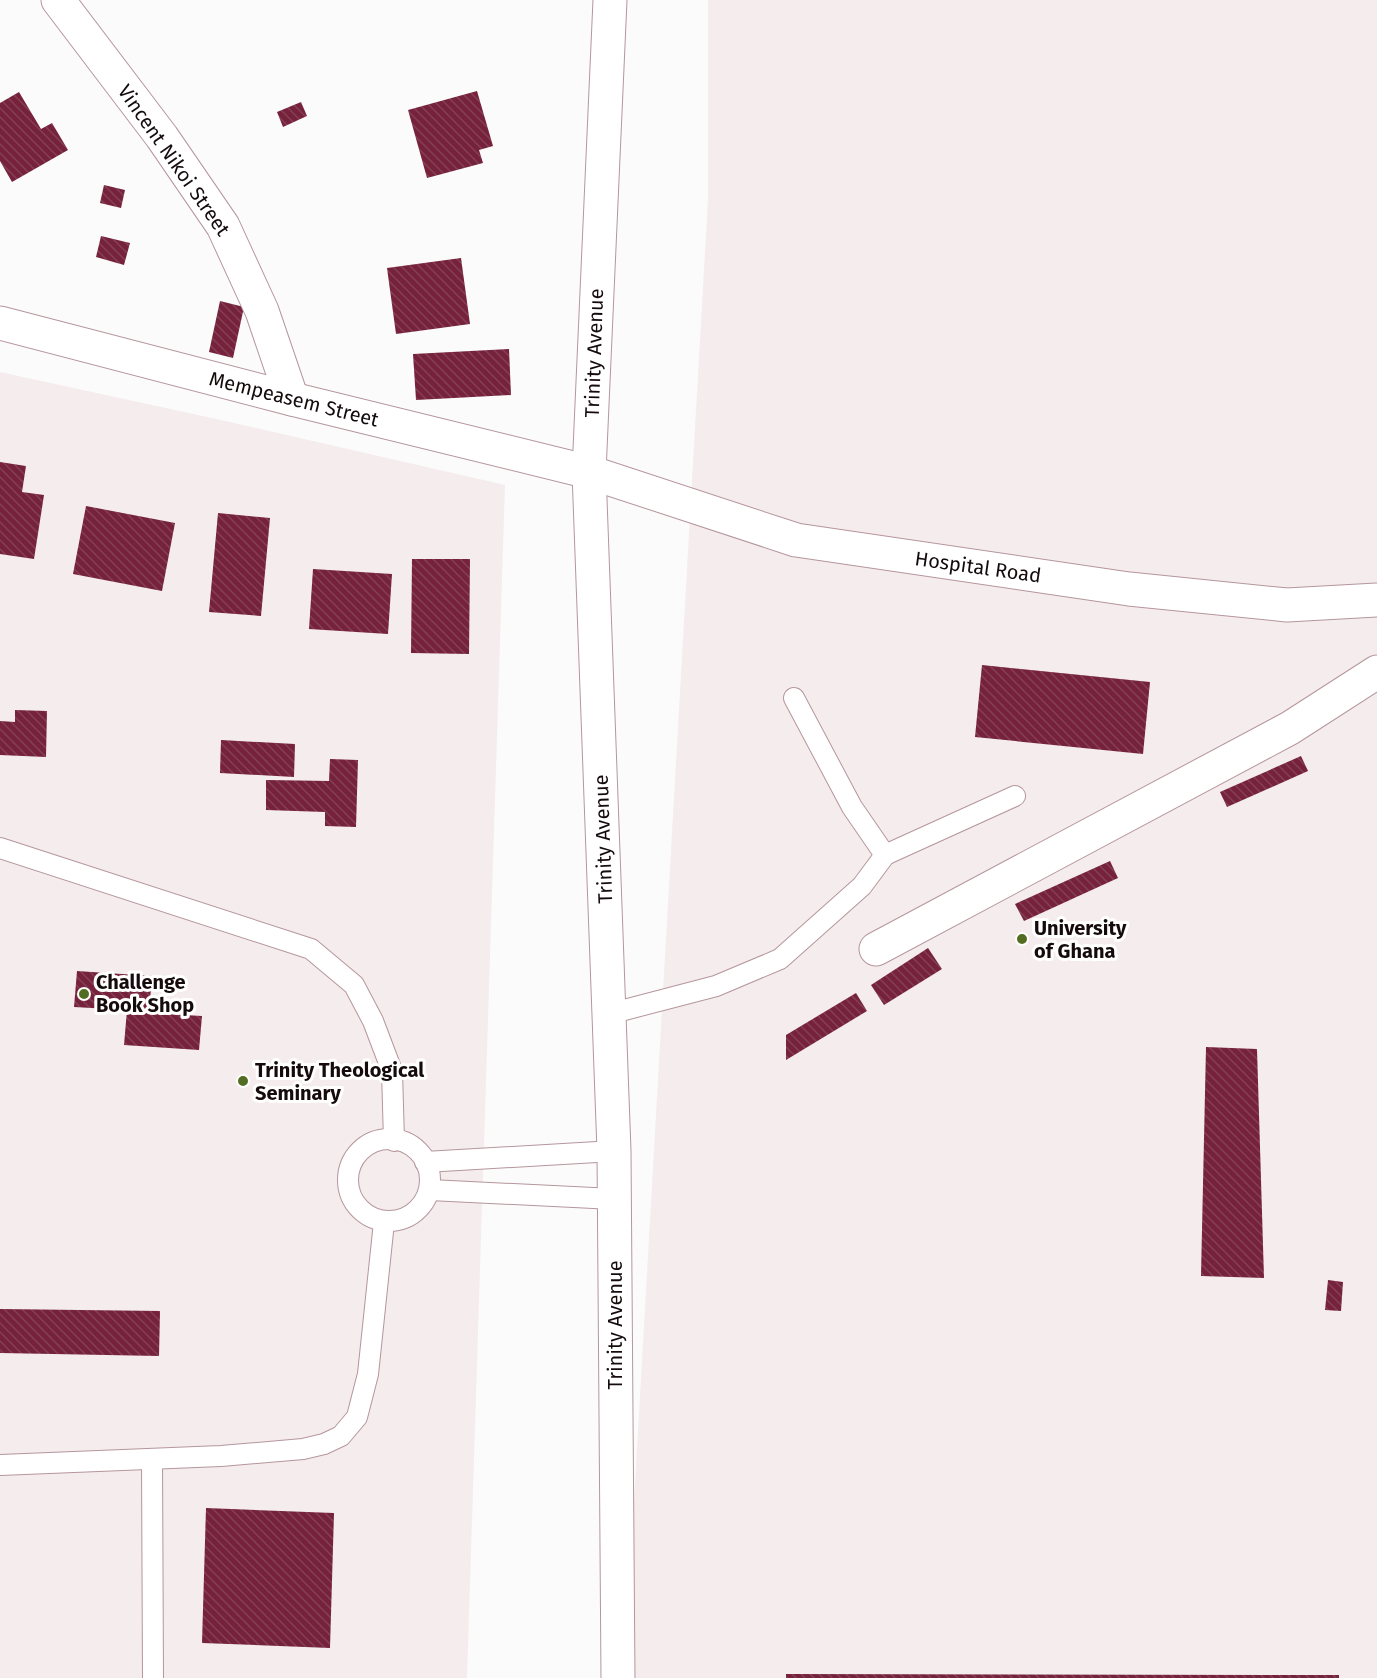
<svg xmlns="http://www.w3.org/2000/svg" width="1377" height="1678" font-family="'Fira Sans',sans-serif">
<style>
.built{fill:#f5eced}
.building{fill:url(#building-back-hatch)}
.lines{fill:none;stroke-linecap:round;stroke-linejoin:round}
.lane-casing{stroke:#b5969c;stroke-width:22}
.street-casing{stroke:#b5969c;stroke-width:35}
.secondary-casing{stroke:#b5969c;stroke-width:35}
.lane{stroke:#fff;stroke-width:20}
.street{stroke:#fff;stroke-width:33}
.secondary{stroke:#fff;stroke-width:33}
.poi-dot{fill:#526d21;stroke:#fff;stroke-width:2}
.labels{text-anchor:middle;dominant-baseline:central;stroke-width:6;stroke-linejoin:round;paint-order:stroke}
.street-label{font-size:20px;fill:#150b0d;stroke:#fff}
.poi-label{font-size:20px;font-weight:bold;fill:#150b0d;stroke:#fff;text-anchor:start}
</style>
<defs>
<pattern id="building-back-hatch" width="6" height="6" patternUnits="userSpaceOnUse" patternTransform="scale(1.5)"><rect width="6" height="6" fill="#76223d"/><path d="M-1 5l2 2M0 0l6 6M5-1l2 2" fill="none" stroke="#834055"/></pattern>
</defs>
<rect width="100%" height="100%" fill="#fbfbfb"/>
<g class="built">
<polygon points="708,0 1377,0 1377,1678 624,1678 708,199"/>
<polygon points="0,372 221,420 505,485 467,1678 0,1678"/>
</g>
<g class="building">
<polygon points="477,91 493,146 479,150 483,163 427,178 408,110"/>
<polygon points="19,92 41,129 52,123 68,150 12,182 0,161 0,103"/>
<polygon points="301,102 307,116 283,127 277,112"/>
<polygon points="104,185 125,190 121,208 100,203"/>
<polygon points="101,236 130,243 124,265 96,257"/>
<polygon points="461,258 470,324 396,334 387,268"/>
<polygon points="220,301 244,307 233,358 209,352"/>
<polygon points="509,349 511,395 416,400 413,354"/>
<polygon points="0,462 26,466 22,492 44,495 34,559 0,554"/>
<polygon points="86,506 175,523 162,591 73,574"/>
<polygon points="218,513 270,518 261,616 209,612"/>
<polygon points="412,559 470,559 469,654 411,653"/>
<polygon points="313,569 392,574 388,634 309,629"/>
<polygon points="982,665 1150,682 1143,754 975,737"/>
<polygon points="15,710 47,711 46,757 0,755 0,721 15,722"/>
<polygon points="221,740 295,744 294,777 220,773"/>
<polygon points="1301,756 1308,771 1227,807 1220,792"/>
<polygon points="330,759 358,760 356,827 325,826 325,812 266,810 266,780 329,781"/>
<polygon points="1110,861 1118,878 1024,921 1015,904"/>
<polygon points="928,948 942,969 884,1005 871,985"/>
<polygon points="77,971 152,976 149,1013 202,1016 199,1050 124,1045 127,1010 74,1007"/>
<polygon points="856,993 867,1011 786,1060 786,1035"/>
<polygon points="1206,1047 1257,1049 1264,1278 1201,1276"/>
<polygon points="1328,1280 1343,1282 1341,1311 1325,1310"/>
<polygon points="0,1309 160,1311 159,1356 0,1353"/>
<polygon points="206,1508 334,1513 330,1648 202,1643"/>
<polygon points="786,1674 1339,1675 1339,1678 786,1678"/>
</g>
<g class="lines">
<g class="lane-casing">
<g id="lane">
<polyline points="0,848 311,949 354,985 373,1021 392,1071 394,1141"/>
<polyline points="885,855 1015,796"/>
<polyline points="609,1014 716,986 780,959 862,886 885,855 852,807 794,698"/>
<circle cx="389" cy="1180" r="41"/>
<polyline points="425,1162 614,1151"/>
<polyline points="430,1190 614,1199"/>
<polyline points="152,1459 153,1678"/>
<polyline points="0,1465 221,1456 303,1449 324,1444 341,1436 357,1417 368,1374 384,1222"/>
</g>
</g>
<g class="street-casing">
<g id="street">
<polyline points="58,0 162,137 223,226 262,311 292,399"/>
<polyline points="0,323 292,399 589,472 796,540 1129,589 1287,605 1377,600"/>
<polyline points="876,949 1290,728 1377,672"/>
</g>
</g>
<g class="secondary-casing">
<polyline id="secondary" points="610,0 589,472 614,1151 618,1678"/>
</g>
<use href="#lane" class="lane"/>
<use href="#street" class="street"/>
<use href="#secondary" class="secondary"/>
</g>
<g class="poi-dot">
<circle cx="1022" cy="939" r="6"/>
<circle cx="84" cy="994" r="6"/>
<circle cx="243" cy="1081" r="6"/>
</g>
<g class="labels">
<g class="street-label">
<text transform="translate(174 160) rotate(55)">Vincent Nikoi Street</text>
<text transform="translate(594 353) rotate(-88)">Trinity Avenue</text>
<text transform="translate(294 399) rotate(14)">Mempeasem Street</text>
<text transform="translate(978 567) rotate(8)">Hospital Road</text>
<text transform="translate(603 839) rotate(-92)">Trinity Avenue</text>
<text transform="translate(615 1325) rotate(-90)">Trinity Avenue</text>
</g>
<g class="poi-label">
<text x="1034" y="928">University<tspan x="1034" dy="23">of Ghana</tspan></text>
<text x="96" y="982">Challenge<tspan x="96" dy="23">Book Shop</tspan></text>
<text x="255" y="1070">Trinity Theological<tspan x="255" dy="23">Seminary</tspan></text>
</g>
</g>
</svg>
